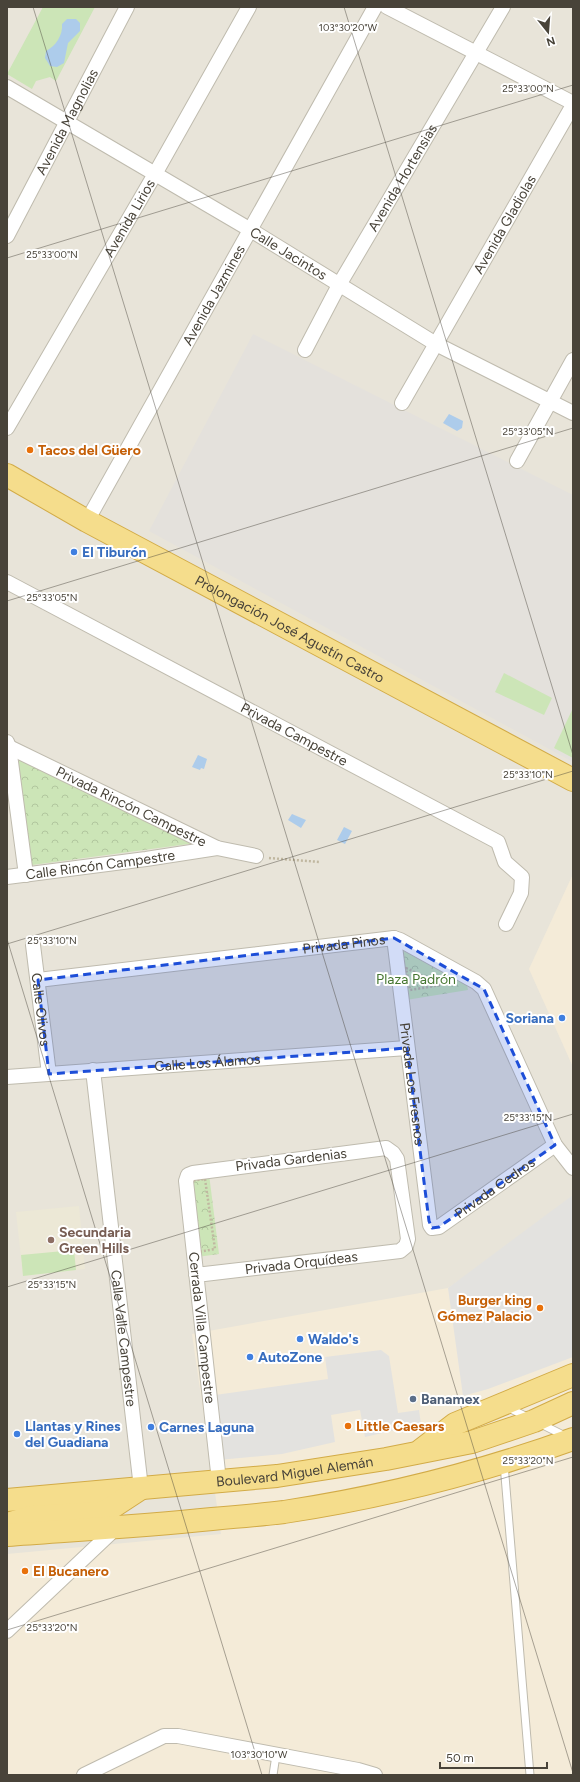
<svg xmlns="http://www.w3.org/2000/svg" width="580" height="1782" font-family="Figtree,sans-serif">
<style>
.residential{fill:#e8e4d9}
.commercial{fill:#f4ebd8}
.industrial{fill:#e4e1dc}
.education{fill:#ece8d6}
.grass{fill:#cce5b7}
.park{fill:url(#park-crowns)}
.parking{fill:#e3e2df}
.water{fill:#adcceb}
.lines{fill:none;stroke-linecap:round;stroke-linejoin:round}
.service-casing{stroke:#bfbbae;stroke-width:9}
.minor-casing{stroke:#bfbbae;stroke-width:16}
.trunk-casing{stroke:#d2ab47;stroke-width:24}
.path{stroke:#c0b7a0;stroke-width:2.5;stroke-dasharray:2 2;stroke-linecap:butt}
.service{stroke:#fff;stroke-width:7}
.minor{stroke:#fff;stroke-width:14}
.trunk{stroke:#f5dd8c;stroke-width:22}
.marked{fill:#1d4ed8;fill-opacity:0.2;stroke:#1d4ed8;stroke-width:3;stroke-dasharray:8 5;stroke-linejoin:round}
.ticks{fill:none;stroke:#484339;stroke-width:1;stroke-opacity:0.45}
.food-dot{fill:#e8710a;stroke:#fff;stroke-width:1.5}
.shop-dot{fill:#3f7fe0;stroke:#fff;stroke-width:1.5}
.education-dot{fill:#8d6e63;stroke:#fff;stroke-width:1.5}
.service-dot{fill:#5c6f8a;stroke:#fff;stroke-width:1.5}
.labels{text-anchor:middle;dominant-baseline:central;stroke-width:4;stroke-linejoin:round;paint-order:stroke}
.street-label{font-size:14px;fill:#484339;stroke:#fff}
.food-label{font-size:14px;font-weight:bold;fill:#c56008;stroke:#fff;text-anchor:start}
.shop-label{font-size:14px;font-weight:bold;fill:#366cbe;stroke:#fff;text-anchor:start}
.park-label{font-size:14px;fill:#457630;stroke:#fff}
.education-label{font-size:14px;font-weight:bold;fill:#785e54;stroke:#fff;text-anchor:start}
.service-label{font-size:14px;font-weight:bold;fill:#4e5e75;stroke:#fff;text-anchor:start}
.ticks-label{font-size:10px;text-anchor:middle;fill:#484339;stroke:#fff;stroke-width:4;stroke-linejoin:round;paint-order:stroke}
</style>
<defs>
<pattern id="park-crowns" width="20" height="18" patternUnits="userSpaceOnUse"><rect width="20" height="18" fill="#cce5b7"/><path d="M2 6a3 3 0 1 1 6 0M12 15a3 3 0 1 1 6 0" fill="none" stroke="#b1c69e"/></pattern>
</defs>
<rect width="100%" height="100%" fill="#f4f2eb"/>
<rect class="residential" x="7" y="7" width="566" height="1768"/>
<g class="commercial">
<polygon points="573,874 573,1067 529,969"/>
<polygon points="573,1200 573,1775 7,1775 7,1554 221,1534 192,1334 448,1288"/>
</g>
<polygon class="industrial" points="253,334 573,495 573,762 149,531"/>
<polygon class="education" points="79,1206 85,1269 23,1276 16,1212"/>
<g class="grass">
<polygon points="43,7 95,7 56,81 50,77 36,81 32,89 7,74"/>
<polygon points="504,673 552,698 544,715 495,692"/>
<polygon points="573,708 573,758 554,748"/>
<polygon points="74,1250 76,1270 23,1276 21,1255"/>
</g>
<g class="park">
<polygon points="13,757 196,843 25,866 17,855 15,847 7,770"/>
<polygon points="398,948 467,985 468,990 400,1001"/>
<polygon points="209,1174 219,1254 197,1257 188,1177"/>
</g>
<g class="parking">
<polygon points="573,1195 573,1357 488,1389 463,1396 448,1288"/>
<polygon points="381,1350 389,1356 398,1413 419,1410 421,1424 365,1437 360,1410 331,1415 335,1442 282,1454 218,1460 208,1396 328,1379 325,1357"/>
</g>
<g class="water">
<path d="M67,19H76L80,23V31L68,43L64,63L57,67L50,66L45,58L46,51C56,46 63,35 62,24Z"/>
<polygon points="449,414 463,421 462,428 457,431 443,423"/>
<polygon points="198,755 207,759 204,769 201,768 200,770 192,767"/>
<polygon points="292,814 306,820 301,828 288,820"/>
<polygon points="344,827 352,831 345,844 337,840"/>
</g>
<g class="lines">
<g class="service-casing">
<g id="service">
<polyline points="507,1407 529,1418"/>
<polyline points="539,1423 567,1437"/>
<polyline points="504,1464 530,1775"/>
<polyline points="273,1775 276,1755"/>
</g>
</g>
<g class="minor-casing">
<g id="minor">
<polyline points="387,7 573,103"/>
<path id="s1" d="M7,87L249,229L436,344L573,413"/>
<path id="s2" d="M7,236L127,7"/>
<path id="s3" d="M305,350L339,285L503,7"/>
<path id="s4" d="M402,403L573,105"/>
<path id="s5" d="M7,428L155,174L249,7"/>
<polyline points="517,461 573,360"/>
<path id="s6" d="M87,521L375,7"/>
<path id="s7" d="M7,582L498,842L505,862L522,877L521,893L506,924"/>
<polyline points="7,742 9,747 26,875"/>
<path id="s8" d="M9,747L217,848L256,856"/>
<path id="s9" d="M7,877L146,859L217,848"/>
<path id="s10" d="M394,938L430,1225L432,1228L439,1227L555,1145"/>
<path id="s11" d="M33,945L49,1074"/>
<path id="s12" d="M38,980L394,938L400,940L476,982L484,989L555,1145L573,1168"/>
<path id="s13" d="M93,1070L141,1488"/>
<path id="s14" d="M7,1077L407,1048"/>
<path id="s15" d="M196,1275L400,1251L406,1246L408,1239L397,1159L393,1153L386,1148L193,1173L188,1175L186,1181L219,1481"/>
<polyline points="7,1631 117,1527"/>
<polyline points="84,1775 164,1736 178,1736 358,1770 375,1775"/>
</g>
</g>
<g class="trunk-casing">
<g id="trunk">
<path id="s16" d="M7,475L87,521L573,780"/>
<polyline points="421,1450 455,1424 573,1375"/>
<path id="s17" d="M7,1500L277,1476L386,1459L472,1442L534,1421L573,1403"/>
<polyline points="7,1524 31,1517 100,1513 108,1510 140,1489"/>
<path d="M7,1535C75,1530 144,1526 212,1519C236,1517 260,1515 284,1512C383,1497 479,1473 573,1439"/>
</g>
</g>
<g class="path">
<polyline points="269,858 320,862"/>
<polygon points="406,968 441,985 410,990"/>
<polygon points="205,1179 215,1249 198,1252 189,1181"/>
</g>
<use href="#service" class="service"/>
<use href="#minor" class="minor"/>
<use href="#trunk" class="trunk"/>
</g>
<path class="marked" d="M394,938L484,989L555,1145L439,1227L432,1228L429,1221L407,1048L49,1074L38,980Z"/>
<path class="ticks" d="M33,7L573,1773M344,7L573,755M7,258L573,85M7,601L573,428M7,939L262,1775M7,944L573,771M7,1287L573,1114M7,1630L573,1457"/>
<g class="food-dot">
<circle cx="30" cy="450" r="4"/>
<circle cx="540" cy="1308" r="4"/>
<circle cx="348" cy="1426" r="4"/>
<circle cx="25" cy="1571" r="4"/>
</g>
<g class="shop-dot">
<circle cx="74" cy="552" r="4"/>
<circle cx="562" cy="1018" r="4"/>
<circle cx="300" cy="1339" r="4"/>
<circle cx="250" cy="1357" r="4"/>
<circle cx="151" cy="1427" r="4"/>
<circle cx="17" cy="1434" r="4"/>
</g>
<circle class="education-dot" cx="51" cy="1240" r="4"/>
<circle class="service-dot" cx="413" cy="1399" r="4"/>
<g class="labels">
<g class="street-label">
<text stroke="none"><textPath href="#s2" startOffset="129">Avenida Magnolias</textPath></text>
<text stroke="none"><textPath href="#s3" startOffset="198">Avenida Hortensias</textPath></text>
<text stroke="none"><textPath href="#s5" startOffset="243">Avenida Lirios</textPath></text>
<text stroke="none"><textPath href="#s4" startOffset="206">Avenida Gladiolas</textPath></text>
<text stroke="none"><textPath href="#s1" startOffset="327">Calle Jacintos</textPath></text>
<text stroke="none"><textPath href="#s6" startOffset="259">Avenida Jazmines</textPath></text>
<text stroke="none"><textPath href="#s16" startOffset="322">Prolongación José Agustín Castro</textPath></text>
<text stroke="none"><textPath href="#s7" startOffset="325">Privada Campestre</textPath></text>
<text stroke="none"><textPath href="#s8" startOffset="136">Privada Rincón Campestre</textPath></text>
<text stroke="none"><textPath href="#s9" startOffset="94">Calle Rincón Campestre</textPath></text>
<text stroke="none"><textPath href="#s12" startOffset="308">Privada Pinos</textPath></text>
<text stroke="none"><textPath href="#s11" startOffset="65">Calle Olivos</textPath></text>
<text stroke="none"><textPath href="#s14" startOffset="201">Calle Los Álamos</textPath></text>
<text stroke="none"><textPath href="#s10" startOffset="147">Privada Los Fresnos</textPath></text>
<text transform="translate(291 1160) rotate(-7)">Privada Gardenias</text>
<text stroke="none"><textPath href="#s10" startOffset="368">Privada Cedros</textPath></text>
<text stroke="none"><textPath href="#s15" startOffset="106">Privada Orquídeas</textPath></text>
<text stroke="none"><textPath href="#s15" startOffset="671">Cerrada Villa Campestre</textPath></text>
<text stroke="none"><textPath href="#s13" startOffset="270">Calle Valle Campestre</textPath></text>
<text stroke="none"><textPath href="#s17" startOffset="289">Boulevard Miguel Alemán</textPath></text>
</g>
<g class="food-label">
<text x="38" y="450">Tacos del Güero</text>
<text x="532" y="1300" text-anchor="end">Burger king<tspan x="532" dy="16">Gómez Palacio</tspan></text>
<text x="356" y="1426">Little Caesars</text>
<text x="33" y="1571">El Bucanero</text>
</g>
<g class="shop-label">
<text x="82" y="552">El Tiburón</text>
<text x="554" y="1018" text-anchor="end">Soriana</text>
<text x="308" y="1339">Waldo's</text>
<text x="258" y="1357">AutoZone</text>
<text x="25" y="1426">Llantas y Rines<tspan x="25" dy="16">del Guadiana</tspan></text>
<text x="159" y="1427">Carnes Laguna</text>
</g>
<g class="park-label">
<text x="416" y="979">Plaza Padrón</text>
</g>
<g class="education-label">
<text x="59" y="1232">Secundaria<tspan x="59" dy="16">Green Hills</tspan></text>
</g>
<g class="service-label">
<text x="421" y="1399">Banamex</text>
</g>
</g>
<g class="ticks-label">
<text x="348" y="31">103°30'20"W</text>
<text x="528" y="92">25°33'00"N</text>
<text x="52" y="258">25°33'00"N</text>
<text x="528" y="435">25°33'05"N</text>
<text x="52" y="601">25°33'05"N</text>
<text x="528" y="778">25°33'10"N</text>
<text x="52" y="944">25°33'10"N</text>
<text x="528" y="1121">25°33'15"N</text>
<text x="52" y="1288">25°33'15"N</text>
<text x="528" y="1464">25°33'20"N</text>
<text x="52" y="1631">25°33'20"N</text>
<text x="259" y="1758">103°30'10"W</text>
</g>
<rect width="580" height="1782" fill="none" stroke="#484339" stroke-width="16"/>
<g transform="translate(548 32) rotate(163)" stroke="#ffffff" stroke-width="3" paint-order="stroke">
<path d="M0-3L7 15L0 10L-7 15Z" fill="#484339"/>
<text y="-6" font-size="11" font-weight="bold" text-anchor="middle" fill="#484339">N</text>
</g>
<path d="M440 1762v6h107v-6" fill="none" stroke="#484339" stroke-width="2"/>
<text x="446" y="1762" font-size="12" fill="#484339" stroke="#ffffff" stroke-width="3" paint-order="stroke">50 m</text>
</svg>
